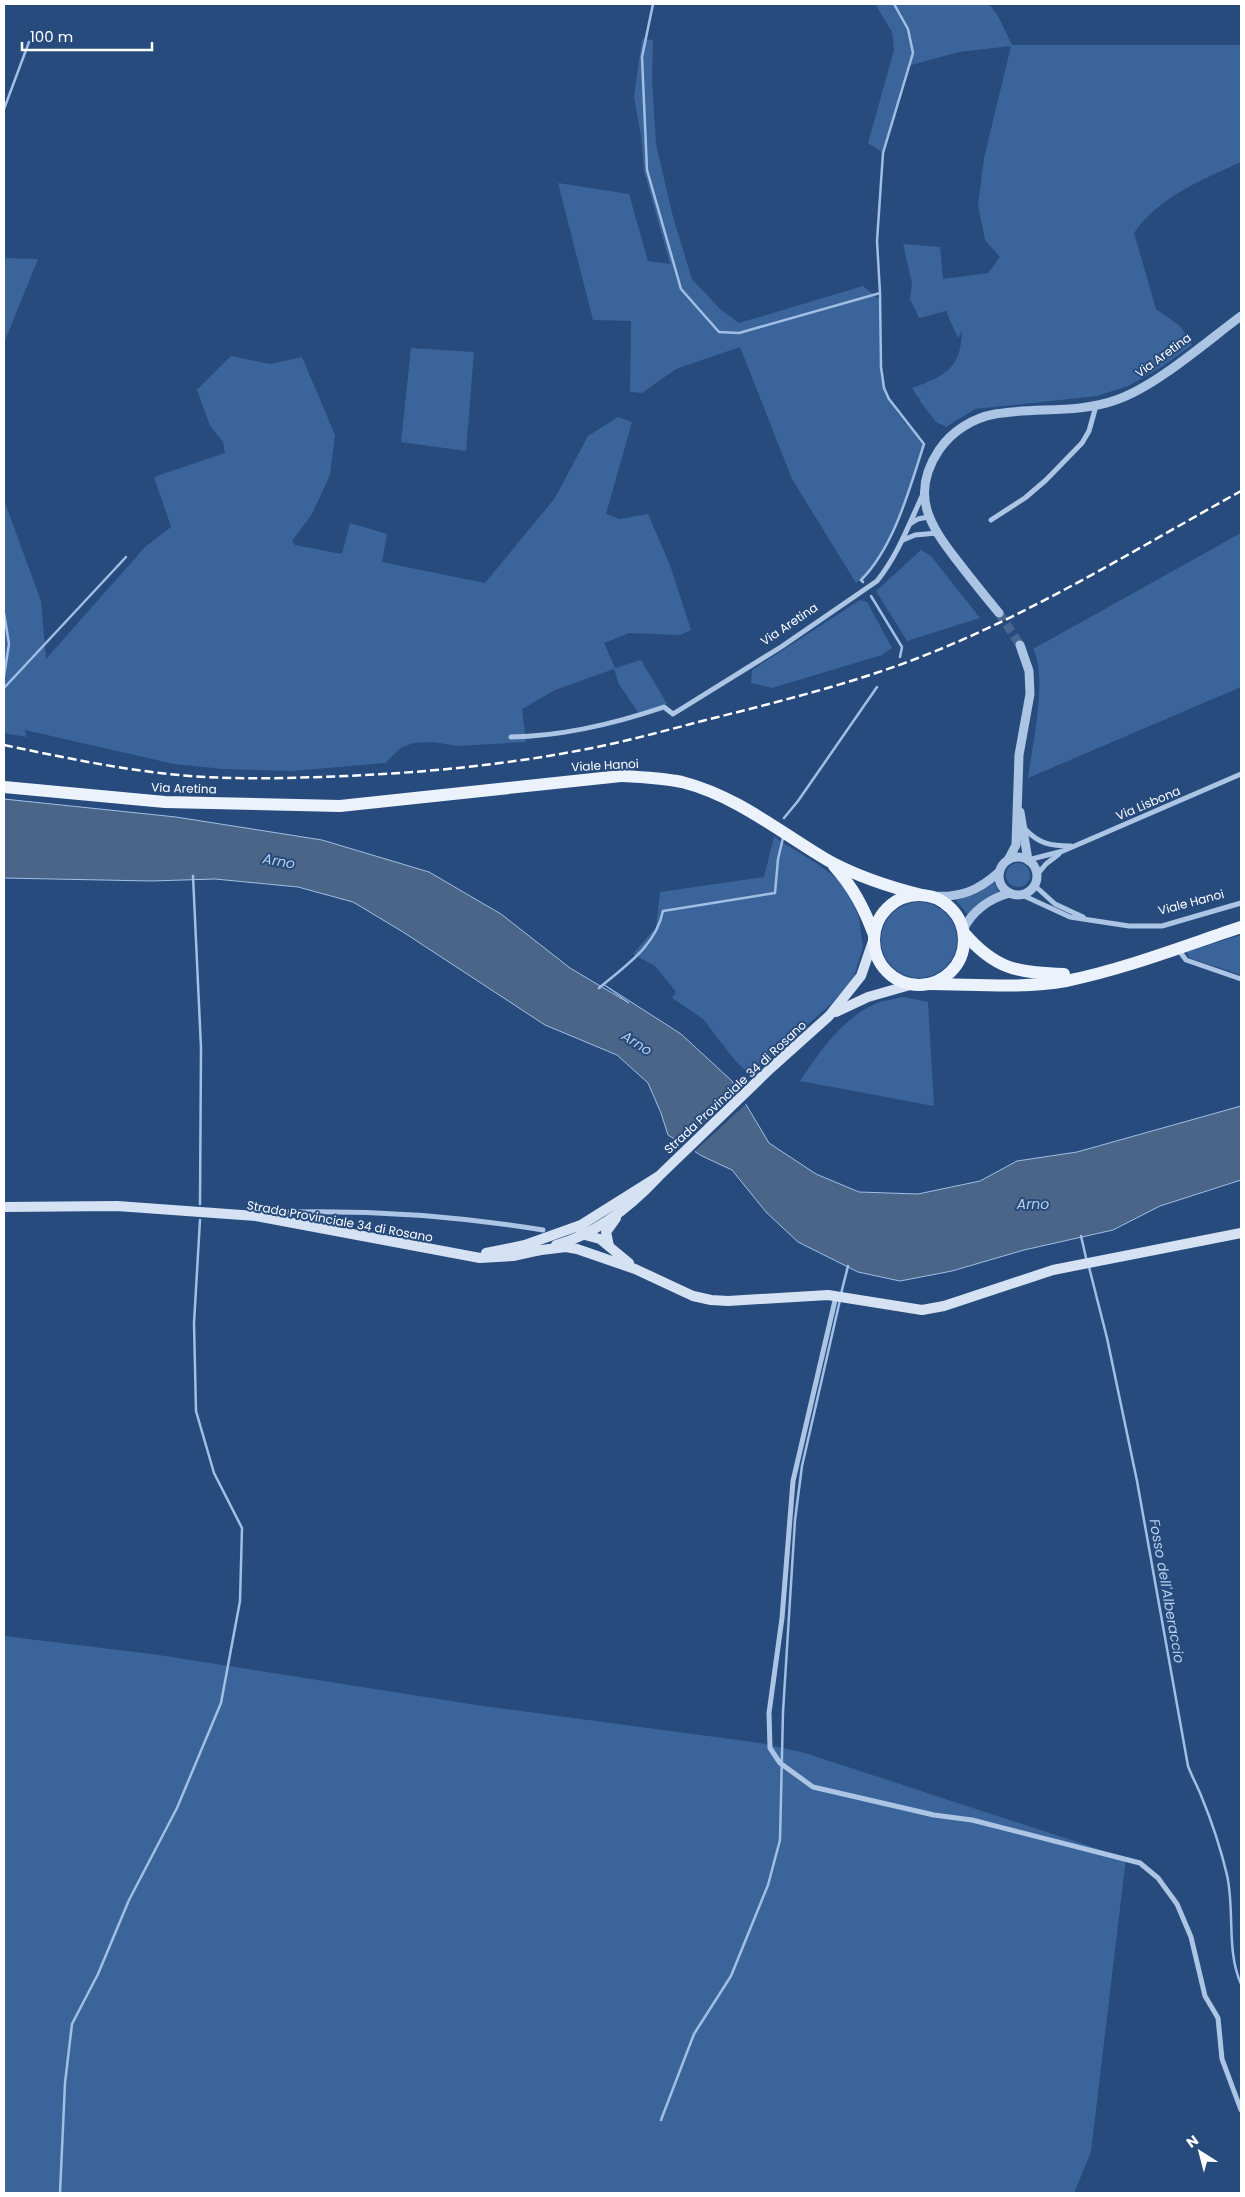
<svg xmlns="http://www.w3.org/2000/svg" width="1245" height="2197" font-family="Poppins,sans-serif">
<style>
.green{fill:#3b649a}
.water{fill:#4a6588;stroke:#a1bfe5}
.pier{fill:#274b7c}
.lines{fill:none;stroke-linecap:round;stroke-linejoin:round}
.stream{stroke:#a1bfe5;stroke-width:2.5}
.tertiary-tunnel{stroke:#476690;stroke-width:9;stroke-dasharray:9 4.5;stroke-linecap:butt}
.minor{stroke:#acc5e4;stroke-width:5}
.tertiary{stroke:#acc5e4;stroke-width:9}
.secondary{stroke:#d5e2f4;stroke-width:10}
.primary{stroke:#ecf2fc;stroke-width:12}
.rail{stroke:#fff;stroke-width:2.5;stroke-dasharray:9 4;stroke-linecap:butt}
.labels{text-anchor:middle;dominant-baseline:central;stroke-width:4;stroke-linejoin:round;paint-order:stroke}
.street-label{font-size:12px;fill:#fff;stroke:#274b7c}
.water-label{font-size:14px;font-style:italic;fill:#b7cfec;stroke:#274b7c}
</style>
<rect width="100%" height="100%" fill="#274b7c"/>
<g class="green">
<path d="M875,4H989L998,16L1012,45H1241V162C1202,180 1160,196 1134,233L1156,309L1180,326L1192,345L1160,368L1128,386L1097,396L975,409L946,427L936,422L919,400L921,397L918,398L912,388C945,376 961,369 962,331L958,338L946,311L919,318L910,299L912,283L903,244L940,247L943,279L988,273L1000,257L985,240L978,205L984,158L1011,46L959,52L908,66L883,153L868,143L894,50L892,32Z"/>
<path d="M642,39L653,40L652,79L656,144L673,217L692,279L720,309L739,323L863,286L881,301C881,329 875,372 888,398C897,415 912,430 924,444C913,478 888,566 856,583L792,479L740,347L676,369L642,393L630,392L631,321L593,320L558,183L629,194L648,261L670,264L644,171L641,136L634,97Z"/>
<polygon points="4,258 38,259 4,343"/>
<polygon points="411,348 474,352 466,451 401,442"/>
<polygon points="231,356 270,364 302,357 335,435 330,475 312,514 292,541 295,545 342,554 350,523 387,534 382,562 485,583 555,498 588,436 618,417 632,422 606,514 620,519 648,514 670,565 691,630 680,635 629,633 604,643 615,668 641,660 667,704 639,714 619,684 614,669 555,690 522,709 526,742 458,746 433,742 413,743 401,748 385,763 292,771 223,769 174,764 25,730 26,737 4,733 4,500 41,601 46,659 145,547 171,527 154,477 225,453 223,442 210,426 197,390"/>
<path d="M1241,533V687L1028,778C1032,746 1048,677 1033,649Z"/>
<polygon points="921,550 931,556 980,618 907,641 876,591"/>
<polygon points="860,600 867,602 892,648 882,655 772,688 751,683 752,670"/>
<polygon points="774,837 819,865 844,884 859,917 863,947 853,980 830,1005 750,1075 733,1058 703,1019 672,998 676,992 655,966 633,954 656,927 660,892 764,877"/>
<circle cx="1018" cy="875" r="12"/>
<polygon points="994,882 999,892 968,915 956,900 976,894"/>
<circle cx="919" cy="940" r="38"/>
<polygon points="1241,935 1241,975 1190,958 1186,952"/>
<path d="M904,997L928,1002L934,1106L800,1081C821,1050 842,1018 877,1003C885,1000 895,999 904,997Z"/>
<polygon points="4,1636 152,1654 483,1706 760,1743 805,1753 1126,1858 1091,2152 1074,2193 4,2193"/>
</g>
<polygon class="water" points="4,799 176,817 322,840 429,872 501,914 570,968 629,1003 603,984 681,1034 732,1081 769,1143 816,1174 859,1192 918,1194 980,1181 1017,1161 1077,1152 1241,1106 1241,1180 1160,1206 1113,1230 1024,1250 952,1271 900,1281 858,1272 798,1242 766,1212 732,1170 702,1156 668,1135 661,1113 648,1083 617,1055 545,1025 403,932 353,902 298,887 215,879 151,881 4,878"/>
<polygon class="pier" points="740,1089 748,1102 693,1153 680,1145"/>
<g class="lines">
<g class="stream">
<polyline points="653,4 642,57 647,170 681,289 719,332 739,333 880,293"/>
<polyline points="4,109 29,42"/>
<path d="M863,582L861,580C894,547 910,488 924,444L889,399L884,388L881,367L880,293L877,241L883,153L913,53L908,29L894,4"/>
<polyline points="871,596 902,647 900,657"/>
<polyline points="4,613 9,644 4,676"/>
<polyline points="4,688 126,557"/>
<polyline points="784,818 798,801 877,687"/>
<polyline points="193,876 201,1048 200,1204"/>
<path d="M599,988C625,966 656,946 663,911L775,893L778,859L783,838"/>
<polyline points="1081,1236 1087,1262"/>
<path d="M1089,1267L1107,1338L1137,1481L1188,1766C1192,1777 1198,1787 1202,1798C1212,1822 1221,1850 1227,1875C1235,1911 1226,1950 1241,1984"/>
<polyline points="841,1294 848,1266"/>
<polyline points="661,2120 694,2034 731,1976 768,1885 780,1840 783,1712 795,1520 802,1466 840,1300"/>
<polyline points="60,2193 65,2083 72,2024 98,1974 129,1900 177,1808 221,1703 240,1601 242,1528 214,1473 196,1411 194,1323 200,1220"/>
</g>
<polyline class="tertiary-tunnel" points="999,613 1020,645"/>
<g class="minor">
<polyline points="991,520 1025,498 1046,480 1082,443 1089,431 1096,406"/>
<polyline points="910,524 918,519 928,517"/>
<polyline points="903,540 915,535 937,533"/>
<path d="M511,737C564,736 614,724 664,707L673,714L781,647L877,581C898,555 909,524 923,494"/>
<path d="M1025,829C1039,844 1051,846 1071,846"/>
<polyline points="1028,860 1063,851 1241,774"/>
<polyline points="1036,876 1046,864 1059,854"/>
<polyline points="1034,885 1055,904 1083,917"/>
<polyline points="1020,894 1070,917 1129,926 1162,926 1241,903"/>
<polyline points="1178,949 1186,960 1241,979"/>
<path d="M263,1213C357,1209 450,1215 543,1230"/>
<polyline points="836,1296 793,1481 782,1618 769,1713 770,1748 780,1763 813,1787 934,1815 972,1820 1140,1863 1158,1878 1177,1904 1191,1937 1205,1996 1218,2018 1222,2059 1241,2110"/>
</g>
<g class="tertiary">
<path d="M999,613C985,596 972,580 959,563C930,526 909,495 939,450C952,431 973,418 995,414C1035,407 1077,414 1116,400C1155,387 1206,342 1241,316"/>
<polyline points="1020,812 1028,860"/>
<circle cx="1018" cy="876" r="19"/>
<polyline points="1008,860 1016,845 1019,755 1030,694 1029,671 1020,645"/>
<path d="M932,896C960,898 978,891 999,872"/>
<path d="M963,930C972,911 990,898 1010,893"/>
</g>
<g class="secondary">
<polyline points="836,1012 868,997 910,985"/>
<polyline points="4,1207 117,1206 256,1216 480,1258 513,1256 540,1250"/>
<polyline points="581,1234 600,1239 629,1263"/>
<path d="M556,1245C596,1234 630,1207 658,1177"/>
<polyline points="609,1246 606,1232 616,1218"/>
<polyline points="533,1251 566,1247 577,1249 635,1269 693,1296 711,1300 728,1301 828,1295 922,1310 944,1306 1053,1270 1241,1233"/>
<polyline points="486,1253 525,1245 581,1225 659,1176 771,1068 829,1016 861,976 873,941"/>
</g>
<g class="primary">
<path d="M4,787L165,802L340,806L621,776C641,777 662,778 682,782C737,796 781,833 829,861C859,877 889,887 922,895"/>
<path d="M834,866C853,887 864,908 874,935"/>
<circle cx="919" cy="940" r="45"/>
<path d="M964,933C995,969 1017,973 1064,974"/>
<path d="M928,984C972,984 1023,989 1066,981C1125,969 1184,946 1241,927"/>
</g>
<path class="rail" d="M4,745C66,758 127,771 190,776C242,780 294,778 346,776C435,772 524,763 611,744C647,736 682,726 718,717C785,700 853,683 918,658C1030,615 1136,549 1241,491"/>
</g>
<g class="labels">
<g class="street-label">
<text transform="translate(1163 355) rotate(-36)">Via Aretina</text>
<text transform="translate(789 624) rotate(-34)">Via Aretina</text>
<text transform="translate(605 765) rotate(-3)">Viale Hanoi</text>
<text transform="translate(184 788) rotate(2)">Via Aretina</text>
<text transform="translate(1148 803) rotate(-23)">Via Lisbona</text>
<text transform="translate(1191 902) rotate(-15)">Viale Hanoi</text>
<text transform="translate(735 1087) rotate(-43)">Strada Provinciale 34 di Rosano</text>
<text transform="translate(340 1221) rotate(10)">Strada Provinciale 34 di Rosano</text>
</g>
<g class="water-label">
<text transform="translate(279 861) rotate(10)">Arno</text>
<text transform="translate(637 1043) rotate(32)">Arno</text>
<text x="1033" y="1204">Arno</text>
<text transform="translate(1167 1591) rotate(80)">Fosso dell'Alberaccio</text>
</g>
</g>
<rect width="1245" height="2197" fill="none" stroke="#ffffff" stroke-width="10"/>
<g transform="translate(1200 2152) rotate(324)" stroke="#274b7c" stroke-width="4" paint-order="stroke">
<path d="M0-4L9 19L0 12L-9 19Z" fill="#ffffff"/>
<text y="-8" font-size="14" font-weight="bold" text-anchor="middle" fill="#ffffff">N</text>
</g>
<path d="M22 42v8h130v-8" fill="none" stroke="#ffffff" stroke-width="2.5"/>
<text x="30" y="42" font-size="15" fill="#ffffff" stroke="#274b7c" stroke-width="4" paint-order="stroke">100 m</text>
</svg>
